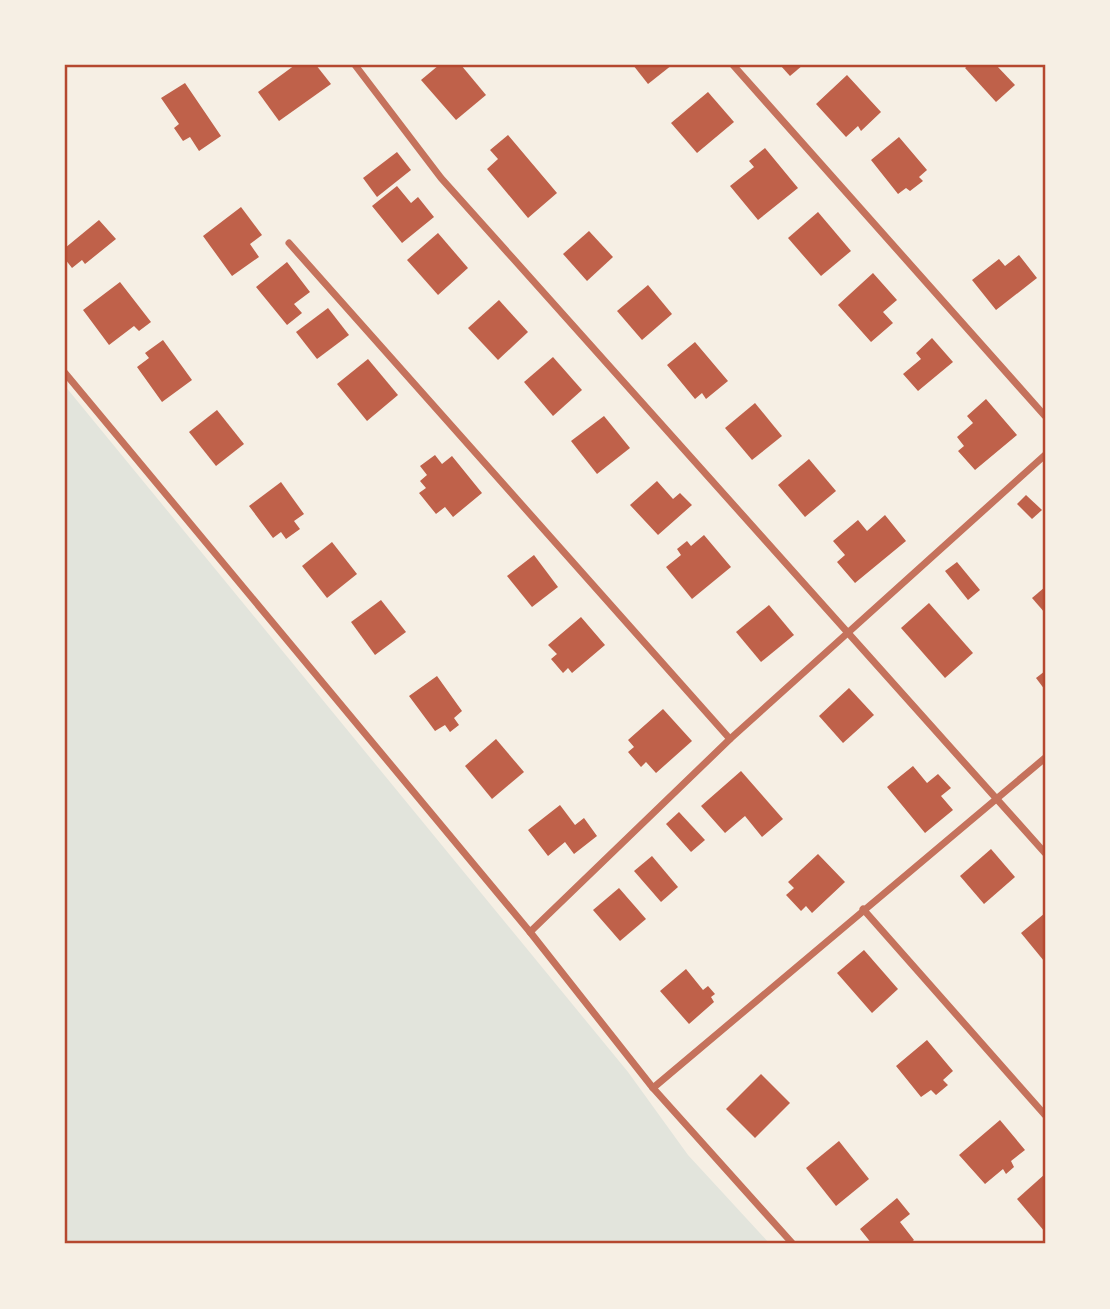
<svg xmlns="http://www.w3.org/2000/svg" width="1110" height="1309" font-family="Helvetica,sans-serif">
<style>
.green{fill:#e2e4dc}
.building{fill:#bf614a}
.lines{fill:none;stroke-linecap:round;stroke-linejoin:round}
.minor{stroke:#c5725c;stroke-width:7}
.neatline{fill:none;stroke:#b5482f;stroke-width:2.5}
</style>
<rect width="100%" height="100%" fill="#f6efe4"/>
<polygon class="green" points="65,386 628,1072 688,1155 770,1244 65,1244"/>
<g class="building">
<polygon points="295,65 316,65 331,84 279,121 258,92"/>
<polygon points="439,65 461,65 486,95 456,120 421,80"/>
<polygon points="633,65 672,65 648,84"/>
<polygon points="780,65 803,65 790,76"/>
<polygon points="969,65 996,65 1015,85 996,102 965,68"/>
<polygon points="847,75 881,112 861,131 858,126 846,137 816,104"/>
<polygon points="185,83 221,136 199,151 190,137 183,141 174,128 179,124 161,98"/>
<polygon points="708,92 734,122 697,153 671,123"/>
<polygon points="508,135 557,193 528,218 487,169 498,159 490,150"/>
<polygon points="899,137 927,170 919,177 923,181 910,191 906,188 898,194 871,160"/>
<polygon points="765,148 798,188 758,220 730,186 754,167 749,161"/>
<polygon points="397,152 411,170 377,197 363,178"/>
<polygon points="397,186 411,203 418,197 434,217 402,243 372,206"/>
<polygon points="241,207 262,235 250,244 259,257 232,276 203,236"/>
<polygon points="818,212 851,251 821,276 788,238"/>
<polygon points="99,220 116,239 85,264 82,260 72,268 65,259 65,248"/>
<polygon points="589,231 613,257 587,281 563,254"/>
<polygon points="438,233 468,268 438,295 407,260"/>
<polygon points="1019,255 1037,278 996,310 972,280 999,259 1005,266"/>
<polygon points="287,262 310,292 294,304 302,313 287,325 256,287"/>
<polygon points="873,273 897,300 883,312 893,323 871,342 838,305"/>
<polygon points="120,282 151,322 139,331 134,326 109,345 83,310"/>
<polygon points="648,285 672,314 642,340 617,311"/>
<polygon points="499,300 528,332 498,360 468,328"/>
<polygon points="328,308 349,335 317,359 296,332"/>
<polygon points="932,338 953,362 918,391 903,374 921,359 916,353"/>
<polygon points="163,340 192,380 162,402 137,367 149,358 145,353"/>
<polygon points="695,342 728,381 706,399 702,393 695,399 667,365"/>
<polygon points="553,357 582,390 553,416 524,382"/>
<polygon points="368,359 398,395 367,421 337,384"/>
<polygon points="986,399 1017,435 975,470 958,451 964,446 957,437 973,423 967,416"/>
<polygon points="755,403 782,436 752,460 725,428"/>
<polygon points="217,410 244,444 216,466 189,432"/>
<polygon points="604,416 630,448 597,474 571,441"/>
<polygon points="435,455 442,464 452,456 482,493 453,517 445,507 436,514 419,493 426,488 420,481 427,475 420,466"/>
<polygon points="809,459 836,491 805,517 778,485"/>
<polygon points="657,481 673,499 680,493 692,505 658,535 630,505"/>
<polygon points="281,482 304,514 294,521 300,529 286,539 281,532 273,538 249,506"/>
<polygon points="1026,495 1042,510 1032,519 1017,504"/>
<polygon points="885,515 906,541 855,583 837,562 845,555 833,541 858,520 867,531"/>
<polygon points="704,535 731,567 692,599 666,567 681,555 677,549 687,541 691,546"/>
<polygon points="332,542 357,574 327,598 302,566"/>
<polygon points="534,555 558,587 532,607 507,576"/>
<polygon points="957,562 980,590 968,600 945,571"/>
<polygon points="1045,587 1045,613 1032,598"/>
<polygon points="381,600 406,632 375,655 351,622"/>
<polygon points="929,603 973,653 945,678 901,628"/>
<polygon points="769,605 794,635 761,662 736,632"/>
<polygon points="581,617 605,645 572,673 568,668 563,673 551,659 557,654 548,645"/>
<polygon points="1045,671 1045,690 1036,678"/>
<polygon points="437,676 462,711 454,718 459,725 450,732 445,725 435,731 409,696"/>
<polygon points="849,688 874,715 843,743 819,716"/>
<polygon points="663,709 692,741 656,773 646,762 641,767 628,752 634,747 628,740"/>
<polygon points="496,739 524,772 492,799 465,766"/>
<polygon points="913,766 927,783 938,774 951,788 941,796 953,810 925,833 887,787"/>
<polygon points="741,771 783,819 762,837 745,816 725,833 701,806"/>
<polygon points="560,805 575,825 584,818 597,836 574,854 565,842 548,856 528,830"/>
<polygon points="679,812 705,840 691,852 666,824"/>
<polygon points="991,849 1015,877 984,904 960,876"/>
<polygon points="818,854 845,882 812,913 806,906 801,911 786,895 794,888 788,882"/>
<polygon points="652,856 678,887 661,902 634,871"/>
<polygon points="619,888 646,919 620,941 593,910"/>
<polygon points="1045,913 1045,960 1044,961 1021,933"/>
<polygon points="864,950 898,989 872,1013 837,973"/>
<polygon points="686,969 703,990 708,986 715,994 711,997 714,1002 689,1024 660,991"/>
<polygon points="927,1040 953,1071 943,1080 948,1085 936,1095 931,1090 921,1097 896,1066"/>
<polygon points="761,1074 790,1103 755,1138 726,1109"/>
<polygon points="1000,1120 1025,1150 1011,1161 1014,1167 1006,1174 1003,1169 985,1184 959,1155"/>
<polygon points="839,1141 869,1179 836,1206 806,1168"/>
<polygon points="1045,1174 1045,1232 1017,1199"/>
<polygon points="897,1198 910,1214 900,1222 914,1240 909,1244 872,1244 860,1229"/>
</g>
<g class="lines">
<g class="minor">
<polyline points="355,65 441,178 1045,853"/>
<polyline points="733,65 1045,416"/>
<polyline points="289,243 730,739"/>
<polyline points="65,373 530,932 653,1088 793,1244"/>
<polyline points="863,909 1045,1115"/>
<polyline points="530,932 730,739 1045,455"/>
<polyline points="653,1088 1045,758"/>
</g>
</g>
<rect width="1110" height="1309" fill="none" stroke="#f6efe4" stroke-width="133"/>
<rect x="66" y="66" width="978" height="1176" class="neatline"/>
</svg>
